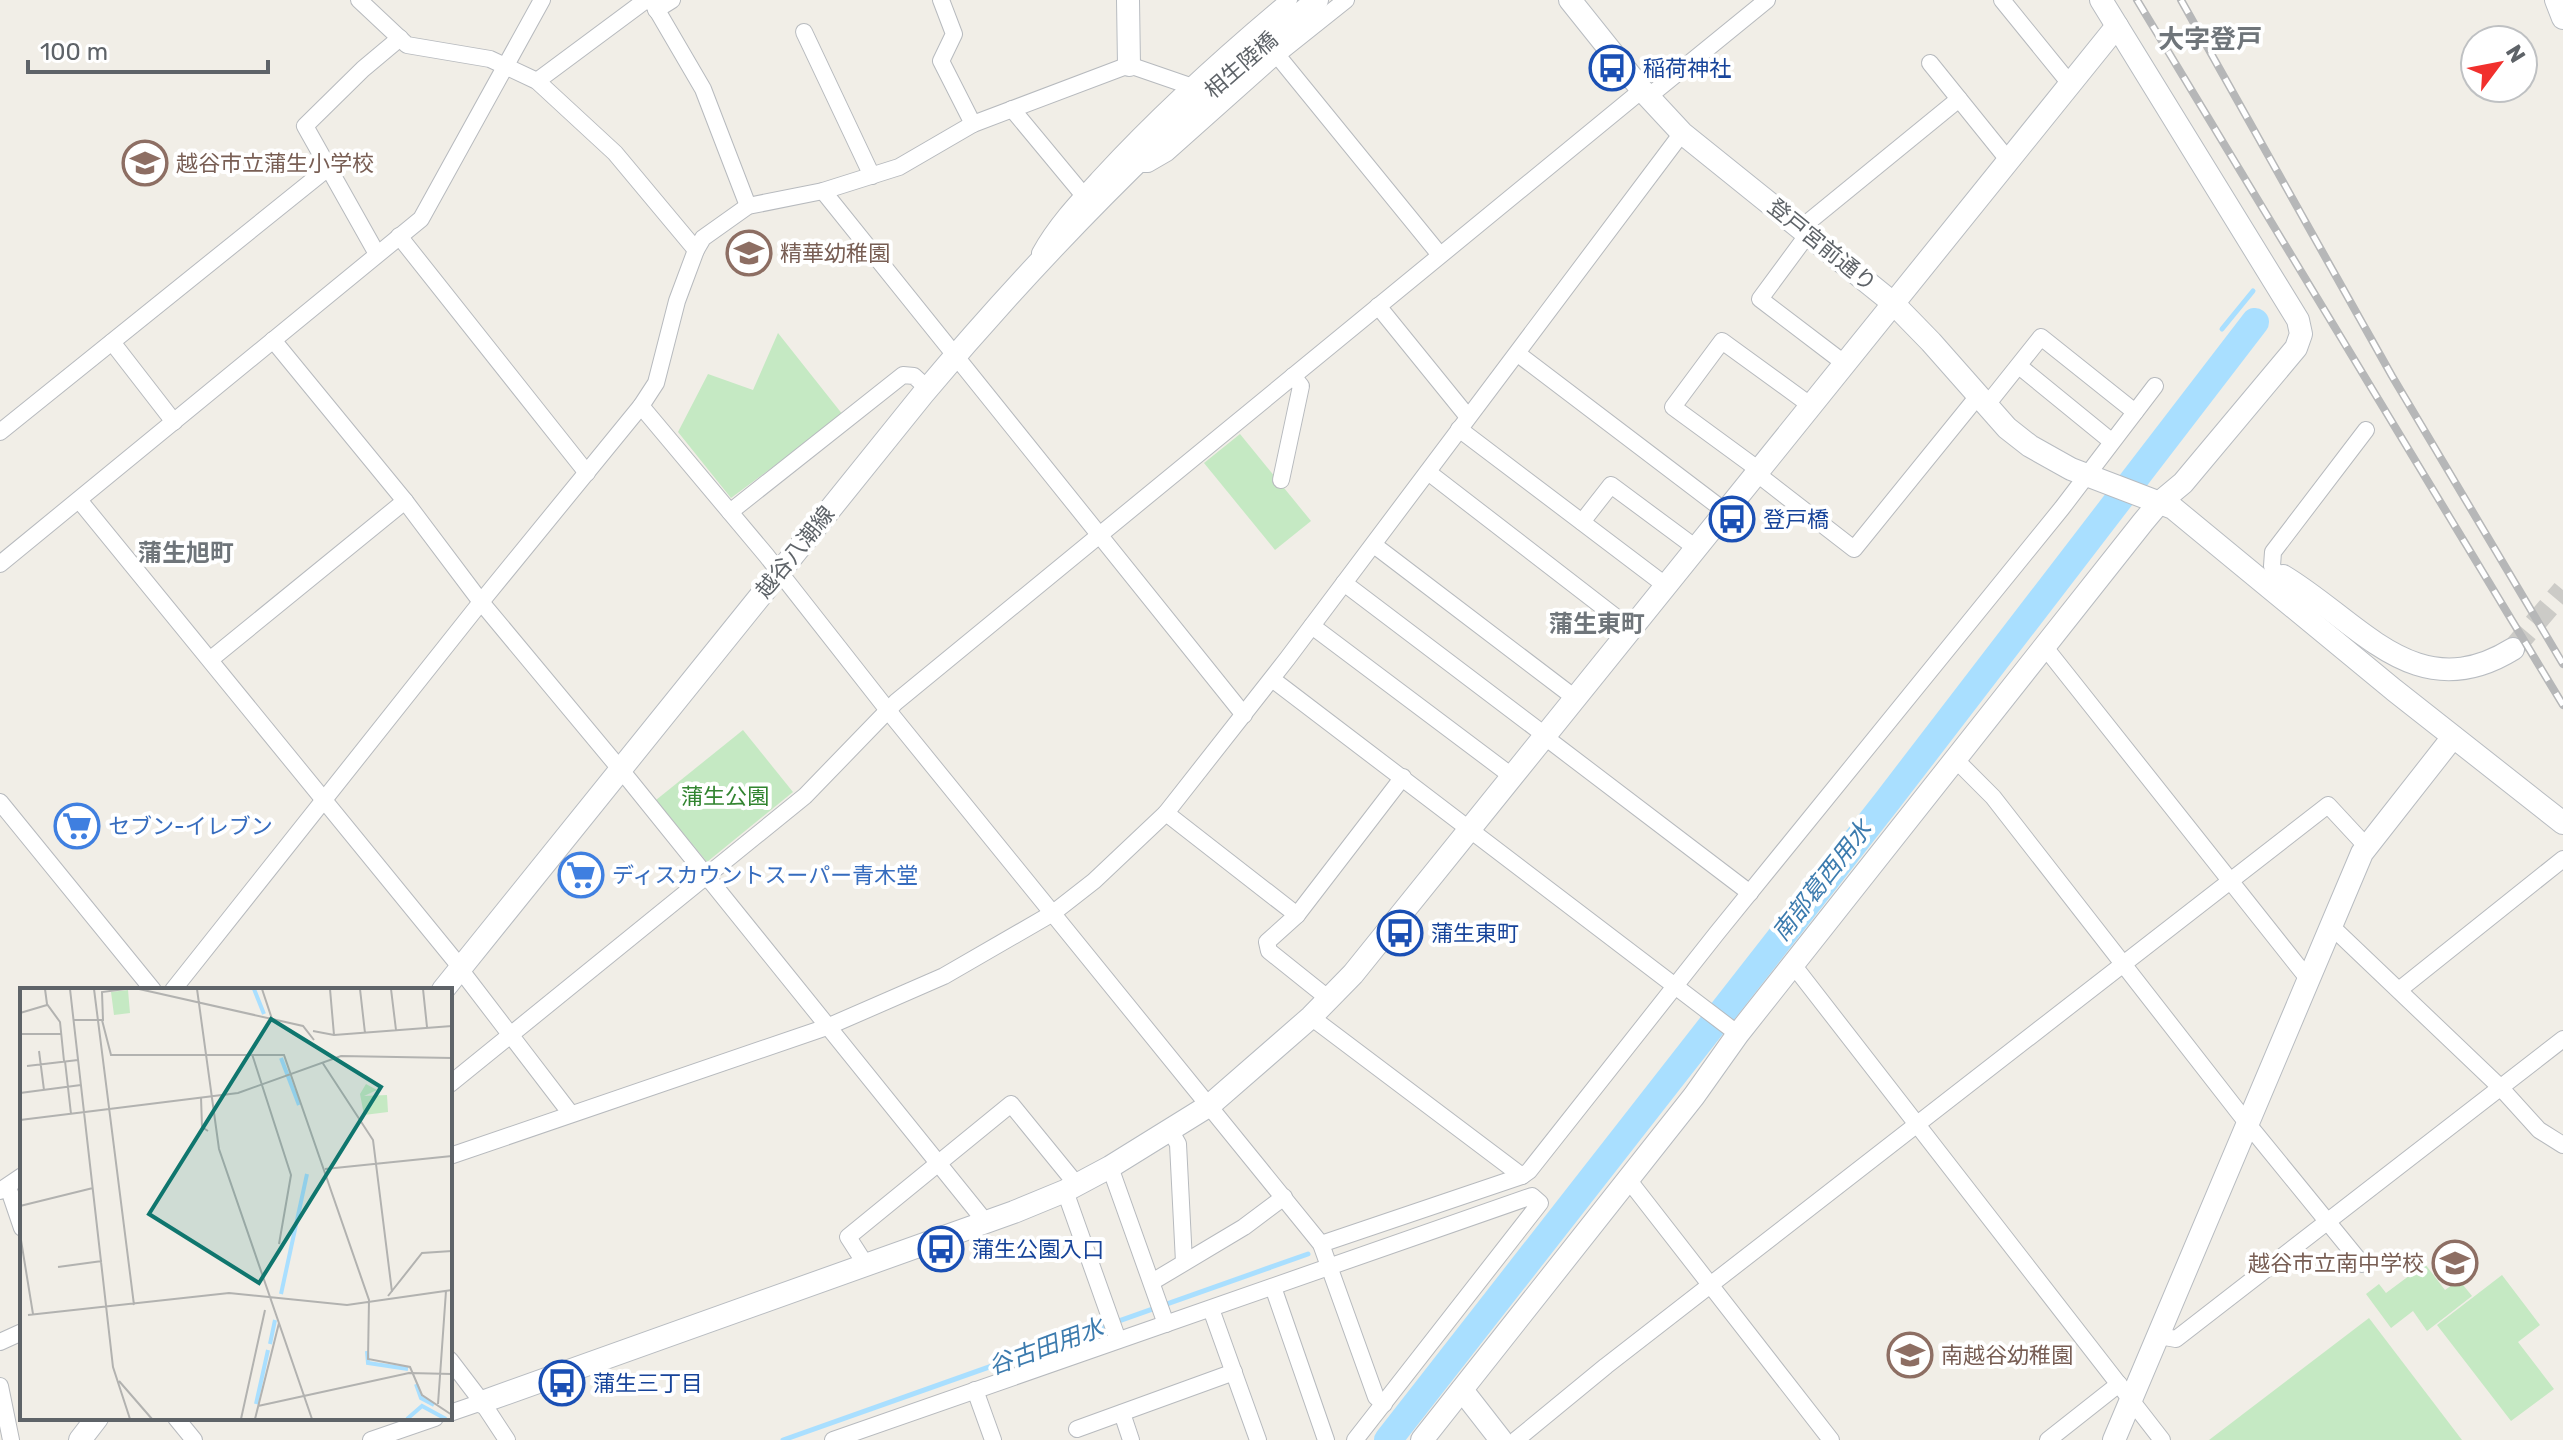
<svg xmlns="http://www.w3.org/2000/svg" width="2563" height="1440" font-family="Rubik,'Noto Sans JP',sans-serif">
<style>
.green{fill:#c5e9c3}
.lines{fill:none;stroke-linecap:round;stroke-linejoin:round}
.stream{stroke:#a9dfff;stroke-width:5}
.river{stroke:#a9dfff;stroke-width:28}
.secondary-tunnel{stroke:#cccbc7;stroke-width:22;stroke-dasharray:22 11;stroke-linecap:butt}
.street-casing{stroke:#b7babe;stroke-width:18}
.secondary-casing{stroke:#b8bcc1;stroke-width:24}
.street{stroke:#fff;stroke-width:16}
.secondary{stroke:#fff;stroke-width:22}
.rail-casing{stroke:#b6b7b8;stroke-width:8}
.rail{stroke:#fff;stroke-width:5;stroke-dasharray:15;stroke-linecap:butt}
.labels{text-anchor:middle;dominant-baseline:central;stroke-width:8;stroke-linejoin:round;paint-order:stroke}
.street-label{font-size:22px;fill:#5e6368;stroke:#fff}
.transit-label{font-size:22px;fill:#164399;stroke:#fff;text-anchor:start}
.education-label{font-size:22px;fill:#785e54;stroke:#fff;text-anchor:start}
.park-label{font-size:22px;fill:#328430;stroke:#fff}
.shop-label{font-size:22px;fill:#366cbe;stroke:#fff;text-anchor:start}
.neighbourhood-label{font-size:24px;font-weight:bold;fill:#6f757a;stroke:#fff}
.water-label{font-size:24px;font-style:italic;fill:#3c7bae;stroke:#fff}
.quarter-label{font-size:26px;font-weight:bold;fill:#6f757a;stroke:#fff}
.inset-river{fill:none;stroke:#a9dfff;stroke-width:4}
.inset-road{fill:none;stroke:#b2b2b0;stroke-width:2}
.view{fill:#0f766e;fill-opacity:0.15;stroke:#0f766e;stroke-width:4}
.inset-edge{fill:none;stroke:#5e6368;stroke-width:4}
</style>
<rect width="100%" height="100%" fill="#f1eee7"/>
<g class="green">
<polygon points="778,333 843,415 731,498 678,432 708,374 753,390"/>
<polygon points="1240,434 1311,521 1275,550 1204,463"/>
<polygon points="743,730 793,792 707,862 656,800"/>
<polygon points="2425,1264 2445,1290 2459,1280 2472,1296 2427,1331 2413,1311 2391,1328 2366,1294 2379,1284 2386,1293"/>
<polygon points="2502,1275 2540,1325 2518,1342 2554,1389 2511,1421 2437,1325"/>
<polygon points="2369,1318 2462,1440 2209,1440"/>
</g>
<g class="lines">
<g class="stream">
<polyline points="2222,329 2253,291"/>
<polyline points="783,1440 1308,1254"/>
</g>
<polyline class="river" points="1388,1440 1888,800 2255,322"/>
<polyline class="secondary-tunnel" points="2513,649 2563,590"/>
<g class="street-casing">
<g id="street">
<polyline points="359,0 407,45 490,59 537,81 615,153 696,250"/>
<polyline points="651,0 703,89 748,206"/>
<polyline points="941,0 954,34 941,61 973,124"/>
<polyline points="2002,0 2071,85"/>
<polyline points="656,10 672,0"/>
<polyline points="804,32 872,176"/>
<polyline points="1277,55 1440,255"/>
<polyline points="1930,63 2009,161"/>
<polyline points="537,81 646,0"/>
<polyline points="1648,97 1767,0"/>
<polyline points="1012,109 1090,203"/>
<polyline points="1135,164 1148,164 1167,153 1277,55 1346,0"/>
<polyline points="823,191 1244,715"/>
<polyline points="1801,228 1959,99"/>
<polyline points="1808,234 1760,299 1844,363"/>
<polyline points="399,236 587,473"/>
<path d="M1040,253C1056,224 1078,201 1101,176C1159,113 1223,55 1289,0"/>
<polyline points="377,254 305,126 363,69 400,38"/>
<polyline points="1378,306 1468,417"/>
<polyline points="273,340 405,501 481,602 630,781 980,1215 983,1222"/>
<polyline points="112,342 174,422"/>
<polyline points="1518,354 1726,512"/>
<polyline points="2019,366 2111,441"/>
<polyline points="641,406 766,555 894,718 1321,1244 1376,1397 1384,1404"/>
<polyline points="1986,406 2041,337 2135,412"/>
<polyline points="1459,429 1665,585"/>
<polyline points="0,432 328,168"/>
<polyline points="1759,470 1673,407 1722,341 1810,405"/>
<polyline points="1428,472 1630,628"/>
<polyline points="1756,473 1854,549 1978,396"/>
<polyline points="1281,480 1301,386 1293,376"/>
<polyline points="79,500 461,968"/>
<polyline points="730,512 903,375 914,376 928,389"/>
<polyline points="1582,522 1611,485 1696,548"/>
<polyline points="1374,545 1575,698"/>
<polyline points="0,564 421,219 542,0"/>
<polyline points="2278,577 2272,566 2273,552 2366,430"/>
<polyline points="1344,583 1546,736"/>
<polyline points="1312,626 1513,777"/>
<polyline points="2044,646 2309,980"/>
<polyline points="211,659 405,501"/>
<polyline points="1272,679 1738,1034"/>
<polyline points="1545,737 1750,893"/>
<polyline points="1955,759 1993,797 2247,1123 2362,1264"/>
<polyline points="0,802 153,990"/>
<polyline points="1166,813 1297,915"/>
<polyline points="2330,925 2500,1087 2539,1130 2563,1145"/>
<polyline points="1794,966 2162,1440"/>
<polyline points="460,969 571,1114"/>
<polyline points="173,990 481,602 641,406 656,383 677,301 696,250 703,238 748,206 823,191 899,167 973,124 1129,65 1190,86"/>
<polyline points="2399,990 2563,859"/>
<polyline points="1329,999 1269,951 1267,942 1297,915 1403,777"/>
<polyline points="1311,1017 1522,1176"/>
<polyline points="450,1084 805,796 896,702 1642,90"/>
<polyline points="1170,1130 1178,1144 1184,1262"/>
<polyline points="450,1156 827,1027 944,976 1053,913 1094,881 1166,813 1287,659 1682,133"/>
<polyline points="1110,1167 1166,1324"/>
<polyline points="1627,1178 1831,1440"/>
<polyline points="8,1187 22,1228"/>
<polyline points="0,1191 22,1176"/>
<polyline points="1065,1191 1118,1340"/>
<polyline points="1321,1244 1522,1176 1529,1171 1717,933 2062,508 2155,386"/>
<polyline points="866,1265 848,1237 1011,1104 1077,1185"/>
<polyline points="1152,1282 1244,1227 1284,1197"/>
<polyline points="1273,1287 1326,1440"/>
<polyline points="1211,1309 1258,1440"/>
<polyline points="2159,1336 2176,1339 2563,1039"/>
<polyline points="0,1342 22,1332"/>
<polyline points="450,1360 482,1402 507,1440"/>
<polyline points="0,1386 11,1440"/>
<polyline points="975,1390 993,1440"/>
<polyline points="450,1413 482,1402"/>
<polyline points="1122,1413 1131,1440"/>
<polyline points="176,1418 194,1440"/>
<polyline points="1077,1429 1234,1372"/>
<polyline points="371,1440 435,1418"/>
<polyline points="833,1440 1532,1196 1540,1203 1355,1440"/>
<polyline points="1516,1440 1606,1366 2328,805 2367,847"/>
<polyline points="2048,1440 2119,1384"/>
</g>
</g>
<g class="secondary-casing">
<g id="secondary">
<polyline points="1128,0 1129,65"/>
<polyline points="1570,0 1642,90 1682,133 1893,303 1931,342 2007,428 2030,446 2071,469 2173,508 2394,690 2563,823"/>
<polyline points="2556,0 2563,18"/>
<path d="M2271,588L2278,577L2283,576C2360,622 2416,709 2513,649"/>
<path d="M443,990L923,394C1043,251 1173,119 1317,0"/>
<polyline points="1462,1390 1501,1440"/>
<polyline points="482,1402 1014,1212 1065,1191 1110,1167 1210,1105 1311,1017 1353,974 2117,26"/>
<polyline points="80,1440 97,1418"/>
<polyline points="1422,1440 1694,1096 1738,1034 2143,522 2159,503 2183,483 2296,348 2301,334 2298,320 2101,0"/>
<polyline points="2114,1440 2362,853 2453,737"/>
</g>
</g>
<use href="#street" class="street"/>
<use href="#secondary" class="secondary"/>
<g class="rail-casing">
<g id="rail">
<polyline points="2137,0 2563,705"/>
<polyline points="2181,0 2392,376 2563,664"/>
</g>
</g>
<use href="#rail" class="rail"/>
</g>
<defs>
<g id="bus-ring" transform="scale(2.3)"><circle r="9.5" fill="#fff" stroke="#1a4fb4" stroke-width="1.5"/><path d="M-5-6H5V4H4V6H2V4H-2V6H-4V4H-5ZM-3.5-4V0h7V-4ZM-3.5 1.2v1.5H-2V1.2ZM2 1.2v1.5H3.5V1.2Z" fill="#1a4fb4"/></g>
<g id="school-ring" transform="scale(2.3)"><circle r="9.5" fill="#fff" stroke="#8d6e63" stroke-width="1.5"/><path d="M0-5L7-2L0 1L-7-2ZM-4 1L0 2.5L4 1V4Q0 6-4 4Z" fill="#8d6e63"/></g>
<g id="supermarket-ring" transform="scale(2.3)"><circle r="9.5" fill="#fff" stroke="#3f7fe0" stroke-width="1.5"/><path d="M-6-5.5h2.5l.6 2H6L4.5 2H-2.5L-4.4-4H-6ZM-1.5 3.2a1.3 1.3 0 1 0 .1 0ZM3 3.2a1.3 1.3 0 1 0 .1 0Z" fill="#3f7fe0"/></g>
</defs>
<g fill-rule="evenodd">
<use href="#bus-ring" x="1612" y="68"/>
<use href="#school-ring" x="145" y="163"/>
<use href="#school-ring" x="749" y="253"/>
<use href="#bus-ring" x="1732" y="519"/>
<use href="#supermarket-ring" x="77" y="826"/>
<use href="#supermarket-ring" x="581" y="875"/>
<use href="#bus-ring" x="1400" y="933"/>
<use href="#bus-ring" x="941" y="1249"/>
<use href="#school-ring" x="2455" y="1263"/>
<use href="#school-ring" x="1910" y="1355"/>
<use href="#bus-ring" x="562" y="1383"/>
</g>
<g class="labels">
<g class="street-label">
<text transform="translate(1241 65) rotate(-41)">相生陸橋</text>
<text transform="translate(1822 245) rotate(39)">登戸宮前通り</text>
<text transform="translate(795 552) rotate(-51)">越谷八潮線</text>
</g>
<g class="transit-label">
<text x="1643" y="68">稲荷神社</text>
<text x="1763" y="519">登戸橋</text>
<text x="1431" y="933">蒲生東町</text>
<text x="972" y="1249">蒲生公園入口</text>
<text x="593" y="1383">蒲生三丁目</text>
</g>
<g class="education-label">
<text x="176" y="163">越谷市立蒲生小学校</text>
<text x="780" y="253">精華幼稚園</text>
<text x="2424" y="1263" text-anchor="end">越谷市立南中学校</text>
<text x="1941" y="1355">南越谷幼稚園</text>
</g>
<g class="park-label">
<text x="725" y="796">蒲生公園</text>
</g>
<g class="shop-label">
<text x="108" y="826">セブン-イレブン</text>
<text x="612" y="875">ディスカウントスーパー青木堂</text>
</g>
<g class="neighbourhood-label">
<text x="186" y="553">蒲生旭町</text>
<text x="1597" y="624">蒲生東町</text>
</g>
<g class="water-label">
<text transform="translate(1822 881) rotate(-52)">南部葛西用水</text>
<text transform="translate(1046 1347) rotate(-20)">谷古田用水</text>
</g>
<g class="quarter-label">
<text x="2210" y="39">大字登戸</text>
</g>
</g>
<g transform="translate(20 988)">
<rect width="432" height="432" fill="#f1eee7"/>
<path d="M108,2L110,25L94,27L91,4ZM346,96L357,102L344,108L367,107L368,124L344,127L340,106Z" fill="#c5e9c3"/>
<path class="inset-river" d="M234,1L244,26M261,70L279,117M261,306L287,186M250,356L255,332M347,363L348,375L388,381M396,396L401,410L414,417M236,416L248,362M387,431L402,418L426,431"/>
<path class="inset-road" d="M25,1L27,16L40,34L44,73M50,1L93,379L110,431M74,1L114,317M119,1L283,38L294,52M177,1L199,161L292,431M242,1L252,31M310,1L314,47M340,1L345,45M371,1L376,42M403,1L407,39M0,25L27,17M54,32H83L82,4L105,1M82,32L91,67H264L349,312L348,371L390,379L402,407L432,427M293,43L314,47L432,38M0,46H41M19,63L24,102M232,66L271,187L259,256M45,73L51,126M302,74L353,152L372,304M7,78L58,72M0,105L61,97M181,109L182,139L188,143M65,124L218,105L321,68L432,70M0,132L65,124M305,181L432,168M0,218L73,200M0,246L13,326M38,279L82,273M368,308L402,265L432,263M8,327L209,305L327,317L432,302M99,393L132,431M418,416L426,303M238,418L389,385L432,386M221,431L245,322M235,431L259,335"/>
<path class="view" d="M251,31L361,99L239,295L129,226Z"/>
<rect width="432" height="432" class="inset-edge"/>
</g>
<g transform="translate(2499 64) rotate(58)"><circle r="38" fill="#ffffff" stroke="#bfc1c3" stroke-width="2"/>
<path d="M0-6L14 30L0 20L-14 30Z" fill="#f1302d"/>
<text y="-12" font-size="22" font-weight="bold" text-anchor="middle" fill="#5e6368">N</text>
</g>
<path d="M28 60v12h240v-12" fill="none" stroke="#5e6368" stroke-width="4"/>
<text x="40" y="60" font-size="24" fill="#5e6368" stroke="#ffffff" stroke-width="6" paint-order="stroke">100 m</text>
</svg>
